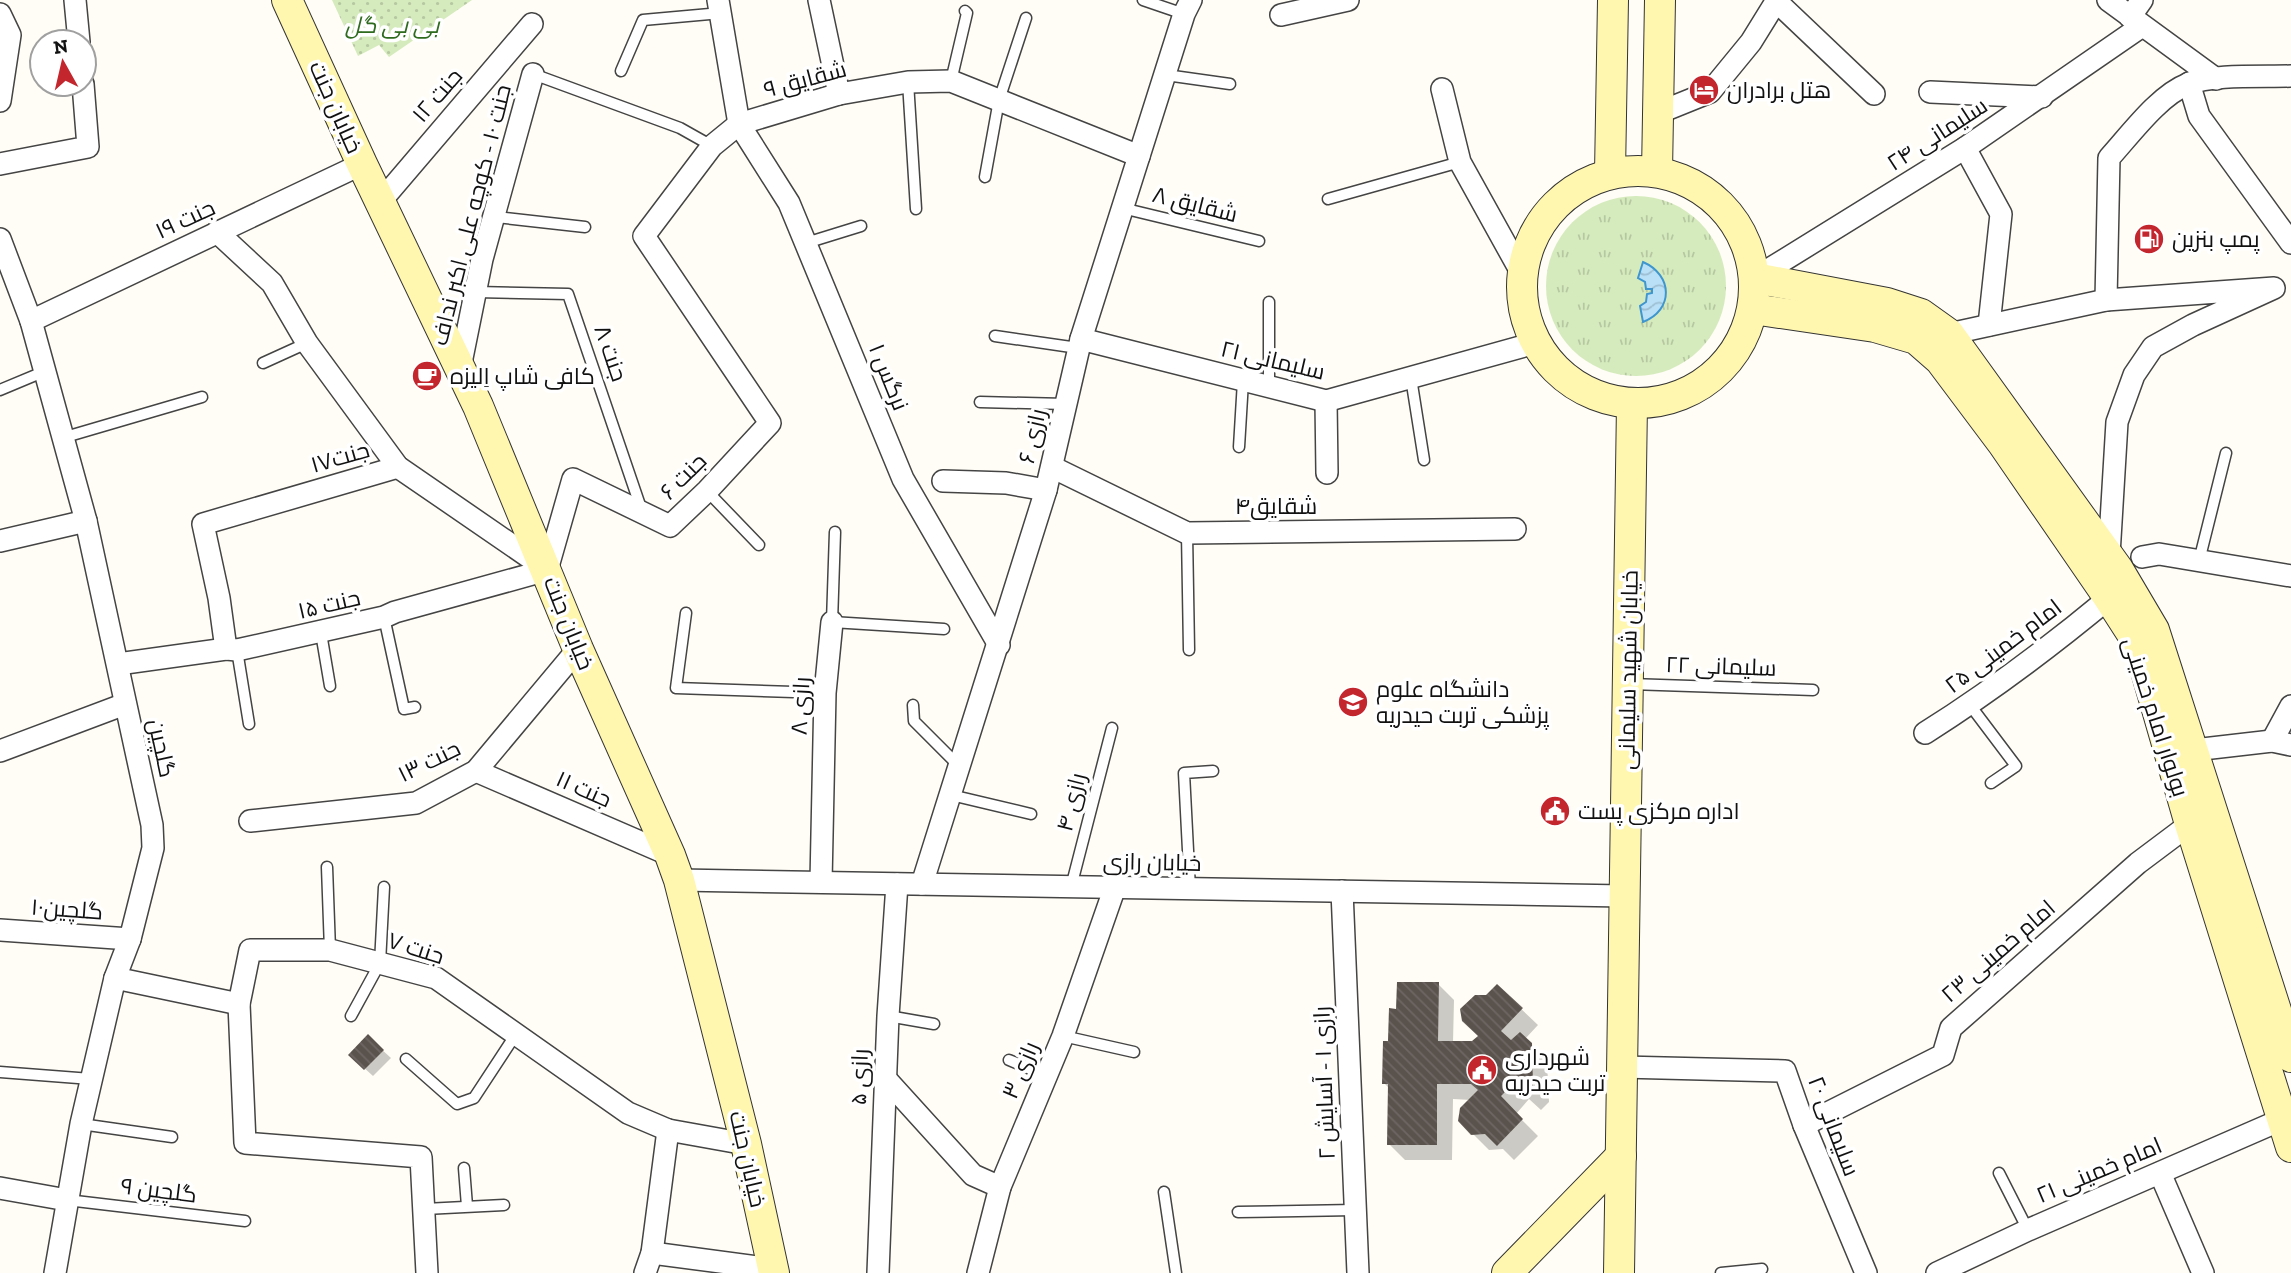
<svg xmlns="http://www.w3.org/2000/svg" width="2291" height="1273" font-family="'Zilla Slab',Cairo,serif">
<style>
.grass{fill:url(#grass-tufts)}
.garden{fill:url(#garden-dots)}
.water{fill:url(#water-waves);stroke:#3f96cf;stroke-width:2}
.shadow{fill:#0003}
.building{fill:url(#building-back-hatch)}
.lines{fill:none;stroke-linecap:round;stroke-linejoin:round}
.lane-casing{stroke:#444;stroke-width:13}
.street-casing{stroke:#444;stroke-width:24}
.secondary-casing{stroke:#333;stroke-width:32}
.lane{stroke:#fff;stroke-width:10}
.street{stroke:#fff;stroke-width:21}
.secondary{stroke:#fff6b0;stroke-width:30}
.labels{text-anchor:middle;dominant-baseline:central;stroke-width:7;stroke-linejoin:round;paint-order:stroke}
.park-label{font-size:23px;font-style:italic;fill:#2f6b1f;stroke:#fff}
.street-label{font-size:23px;fill:#111;stroke:#fff}
.poi-label{font-size:23px;fill:#111;stroke:#fff;text-anchor:start}
</style>
<defs>
<pattern id="grass-tufts" width="24" height="20" patternUnits="userSpaceOnUse" patternTransform="scale(1.75)"><rect width="24" height="20" fill="#d5ebbd"/><path d="M3 7l-1-3M5 7V3M7 7l1-3M15 17l-1-3M17 17v-4M19 17l1-3" fill="none" stroke="#b6c8a1"/></pattern>
<pattern id="garden-dots" width="8" height="8" patternUnits="userSpaceOnUse" patternTransform="scale(1.75)"><rect width="8" height="8" fill="#d5ebbd"/><path d="M2 2h.1M6 6h.1" fill="none" stroke="#b6c8a1" stroke-width="1.8" stroke-linecap="round"/></pattern>
<pattern id="water-waves" width="16" height="10" patternUnits="userSpaceOnUse" patternTransform="scale(1.75)"><rect width="16" height="10" fill="#b9e0f7"/><path d="M0 5q4-4 8 0t8 0" fill="none" stroke="#9ebfd3"/></pattern>
<pattern id="building-back-hatch" width="6" height="6" patternUnits="userSpaceOnUse" patternTransform="scale(1.75)"><rect width="6" height="6" fill="#5a524d"/><path d="M-1 5l2 2M0 0l6 6M5-1l2 2" fill="none" stroke="#6d6662"/></pattern>
</defs>
<rect width="100%" height="100%" fill="#fffdf5"/>
<circle class="grass" cx="1636" cy="286" r="90"/>
<polygon class="garden" points="332,0 472,0 389,57 379,45 358,56"/>
<path class="water" d="M1643,262C1673,275 1674,310 1643,322L1640,306L1646,302L1647,294L1652,293V289H1646L1645,282L1638,278Z"/>
<g class="shadow">
<polygon points="1438,984 1454,1000 1453,1043 1472,1043 1480,1036 1487,997 1497,986 1538,1025 1525,1039 1547,1061 1549,1102 1541,1110 1529,1099 1516,1114 1538,1136 1514,1160 1503,1149 1489,1150 1460,1121 1471,1100 1453,1099 1452,1160 1405,1160 1389,1144 1390,1089 1384,1083 1390,1043 1398,1011"/>
<polygon points="368,1037 391,1058 373,1076 350,1055"/>
</g>
<g class="building">
<polygon points="1397,982 1439,982 1438,1041 1472,1041 1478,1036 1462,1021 1460,1009 1475,995 1486,995 1497,984 1523,1008 1501,1031 1511,1040 1520,1032 1532,1043 1533,1086 1523,1095 1512,1085 1501,1096 1523,1119 1497,1146 1485,1134 1471,1135 1458,1121 1460,1108 1478,1090 1471,1084 1437,1084 1437,1145 1387,1145 1388,1084 1382,1084 1383,1041 1388,1041 1389,1008 1396,1009"/>
<polygon points="368,1034 384,1050 364,1070 348,1055"/>
</g>
<g class="lines">
<g class="lane-casing">
<g id="lane">
<polyline points="1143,0 1184,14"/>
<polyline points="621,71 643,20 721,13"/>
<polyline points="533,74 680,128 712,146"/>
<polyline points="1166,75 1230,84"/>
<polyline points="951,81 967,13 965,11"/>
<polyline points="908,82 916,209"/>
<polyline points="985,177 999,100 1026,18"/>
<polyline points="1328,199 1460,162"/>
<polyline points="1122,208 1259,241"/>
<polyline points="496,217 585,227"/>
<polyline points="806,243 861,226"/>
<polyline points="476,292 568,294 642,511"/>
<polyline points="995,336 1078,348"/>
<polyline points="263,363 307,343"/>
<polyline points="1411,378 1424,460"/>
<polyline points="1269,387 1269,302"/>
<polyline points="0,390 43,372"/>
<polyline points="980,402 1066,404"/>
<polyline points="62,438 202,397"/>
<polyline points="1239,447 1243,381"/>
<polyline points="707,491 759,545"/>
<polyline points="835,532 832,622 944,629"/>
<polyline points="1187,533 1189,650"/>
<polyline points="2199,561 2226,453"/>
<polyline points="686,613 676,688 825,693"/>
<polyline points="384,617 404,709 415,707"/>
<polyline points="321,633 330,686"/>
<polyline points="237,650 249,724"/>
<polyline points="1630,684 1813,690"/>
<polyline points="913,705 914,721 960,767"/>
<polyline points="1970,705 2016,766 1991,783"/>
<polyline points="951,795 1031,814"/>
<polyline points="327,867 330,950"/>
<polyline points="1071,887 1112,728"/>
<polyline points="1190,889 1184,773 1213,771"/>
<polyline points="351,1016 380,963 384,887"/>
<polyline points="888,1016 934,1024"/>
<polyline points="1063,1036 1134,1052"/>
<polyline points="406,1059 457,1104 474,1098 516,1034"/>
<polyline points="1009,1060 1047,1076"/>
<polyline points="0,1072 91,1079"/>
<polyline points="81,1124 172,1137"/>
<polyline points="464,1168 467,1206"/>
<polyline points="1999,1173 2028,1230"/>
<polyline points="1164,1192 1176,1273"/>
<polyline points="67,1200 245,1221"/>
<polyline points="425,1209 504,1205"/>
<polyline points="1238,1212 1355,1210"/>
<polyline points="1721,1273 1762,1269"/>
</g>
</g>
<g class="street-casing">
<g id="street">
<polyline points="75,0 79,42"/>
<polyline points="718,0 739,124 789,203 903,479 999,645"/>
<polyline points="819,0 839,94"/>
<polyline points="2108,0 2216,79"/>
<polyline points="1776,1 1874,94"/>
<polyline points="0,14 10,35 0,101"/>
<polyline points="1281,15 1348,0"/>
<polyline points="2130,17 2142,0"/>
<polyline points="2189,83 2199,116 2291,243"/>
<polyline points="1442,89 1460,162 1521,272"/>
<polyline points="1930,92 2042,97"/>
<polyline points="1658,113 1710,92 1751,42 1777,0"/>
<polyline points="1965,148 2001,214 1989,325"/>
<polyline points="0,164 88,147 83,84"/>
<polyline points="381,201 532,24"/>
<polyline points="217,232 272,283 307,343 398,467 545,568"/>
<polyline points="0,239 31,321 86,521 152,825 153,848 130,939 115,978 81,1124 55,1273"/>
<polyline points="1755,278 1965,148 2142,26"/>
<path d="M2106,300L2109,158C2130,135 2159,95 2188,84C2211,74 2264,77 2291,76"/>
<polyline points="31,321 362,164"/>
<polyline points="1949,334 2106,300 2274,288 2193,325 2153,347 2134,375 2117,422 2109,555"/>
<polyline points="1081,339 1326,401 1535,343"/>
<polyline points="460,368 482,259 533,74"/>
<polyline points="1326,401 1327,473"/>
<polyline points="1052,467 1187,533 1515,529"/>
<polyline points="943,481 1006,483 1046,490"/>
<polyline points="0,541 86,521"/>
<polyline points="2142,557 2159,554 2291,576"/>
<polyline points="547,570 573,479 670,526 707,491 770,423 644,236 712,146 739,124 839,94 908,82 951,81 1139,156"/>
<polyline points="226,649 219,598 203,524 398,467"/>
<polyline points="118,664 226,649 237,650 384,617 395,612 547,570"/>
<path d="M1925,733C1990,692 2050,647 2109,598"/>
<polyline points="2272,741 2291,706"/>
<polyline points="2194,750 2272,741 2291,745"/>
<polyline points="0,751 125,704"/>
<polyline points="476,771 670,855"/>
<polyline points="250,821 416,803 476,771 578,649"/>
<polyline points="679,880 1624,896"/>
<polyline points="821,882 825,693 832,622"/>
<polyline points="922,884 1046,490 1081,339 1184,14 1191,0"/>
<polyline points="1342,891 1358,1273"/>
<polyline points="0,930 130,939"/>
<polyline points="115,978 239,1004 250,950 330,950 436,978 628,1113 668,1130 746,1144"/>
<polyline points="239,1004 245,1143 421,1157 427,1273"/>
<polyline points="1622,1067 1785,1071 1804,1125 1866,1273"/>
<polyline points="885,1078 973,1175 1000,1187"/>
<polyline points="1804,1125 1943,1055 1951,1028 2138,863 2190,824"/>
<polyline points="2160,1173 2203,1273"/>
<polyline points="0,1188 67,1200"/>
<polyline points="652,1253 773,1269"/>
<polyline points="645,1273 652,1253 668,1130"/>
<polyline points="878,1273 888,1016 897,884"/>
<polyline points="978,1273 1000,1187 1063,1036 1115,887"/>
<polyline points="1937,1273 2028,1230 2283,1119"/>
</g>
</g>
<g class="secondary-casing">
<g id="secondary">
<polyline points="287,0 362,164 478,406 578,649 670,855 679,880 746,1144 774,1273"/>
<circle cx="1638" cy="287" r="116"/>
<polyline points="1657,172 1660,0"/>
<polyline points="1610,173 1613,0"/>
<polyline points="1755,278 1887,303 1921,314 1949,334 2118,569 2154,630 2291,1057"/>
<polyline points="1753,309 1875,327 1916,339 1940,360 2003,444 2109,598 2138,643 2190,824 2291,1147"/>
<polyline points="1507,1273 1621,1156"/>
<polyline points="1619,1273 1632,404"/>
</g>
</g>
<use href="#lane" class="lane"/>
<use href="#street" class="street"/>
<use href="#secondary" class="secondary"/>
</g>
<defs>
<g id="hotel-disc" transform="scale(1.575)"><circle r="9.5" fill="#c4262e" stroke="#fff"/><path d="M-6-4.5h1.5V1H6V5H4.5V3h-9V5H-6ZM-4 0a1.8 1.8 0 1 1 3.6 0ZM.5 0V-2.5h3Q6-2.5 6 0Z" fill="#fff"/></g>
<g id="fuel-disc" transform="scale(1.575)"><circle r="9.5" fill="#c4262e" stroke="#fff"/><path d="M-5.5-6h7V0h2V4h1.3V-2.5L3-4.5l.8-.8L6-3V5H2.5V1h-1V6h-7ZM-4.2-4.7v3.2H.2V-4.7Z" fill="#fff"/></g>
<g id="cafe-disc" transform="scale(1.575)"><circle r="9.5" fill="#c4262e" stroke="#fff"/><path d="M-5.5-4.5H6V0H3Q3 3.5 0 3.5H-2.5Q-5.5 3.5-5.5 0ZM3-3.2v2h1.7v-2ZM-6 4.5H4V6H-6Z" fill="#fff"/></g>
<g id="university-disc" transform="scale(1.575)"><circle r="9.5" fill="#c4262e" stroke="#fff"/><path d="M0-5L7-2L0 1L-7-2ZM-4 1L0 2.5L4 1V4Q0 6-4 4Z" fill="#fff"/></g>
<g id="civic-disc" transform="scale(1.575)"><circle r="9.5" fill="#c4262e" stroke="#fff"/><path d="M-.6-6.5H3V-4.5H.6V-3L4-1V1h2V6H-6V1h2V-1L-.6-3ZM-1.2 2.5V6h2.4V2.5Z" fill="#fff"/></g>
</defs>
<g fill-rule="evenodd">
<use href="#hotel-disc" x="1704" y="90"/>
<use href="#fuel-disc" x="2149" y="239"/>
<use href="#cafe-disc" x="427" y="376"/>
<use href="#university-disc" x="1353" y="702"/>
<use href="#civic-disc" x="1555" y="811"/>
<use href="#civic-disc" x="1482" y="1070"/>
</g>
<g class="labels">
<g class="park-label">
<text x="392" y="25">بی بی گل</text>
</g>
<g class="street-label">
<text transform="translate(805 79) rotate(-15)">شقایق ۹</text>
<text transform="translate(437 95) rotate(-49)">جنت ۱۲</text>
<text transform="translate(336 107) rotate(66)">خیابان جنت</text>
<text transform="translate(1937 134) rotate(-33)">سلیمانی ۲۴</text>
<text transform="translate(1195 204) rotate(14)">شقایق ۸</text>
<text transform="translate(471 215) rotate(-76)">جنت ۱۰ - کوچه علی اکبر نداف</text>
<text transform="translate(185 219) rotate(-25)">جنت ۱۹</text>
<text transform="translate(611 353) rotate(71)">جنت ۸</text>
<text transform="translate(1273 360) rotate(13)">سلیمانی ۲۱</text>
<text transform="translate(889 377) rotate(68)">نرگس ۱</text>
<text transform="translate(1032 436) rotate(-77)">رازی ۶</text>
<text transform="translate(340 457) rotate(-16)">جنت۱۷</text>
<text transform="translate(683 476) rotate(-45)">جنت ۶</text>
<text x="1276" y="506">شقایق۴</text>
<text transform="translate(329 604) rotate(-13)">جنت ۱۵</text>
<text transform="translate(569 623) rotate(68)">خیابان جنت</text>
<text transform="translate(2003 646) rotate(-37)">امام خمینی ۲۵</text>
<text transform="translate(1721 666) rotate(2)">سلیمانی ۲۲</text>
<text transform="translate(1628 670) rotate(-89)">خیابان شهید سلیمانی</text>
<text transform="translate(800 706) rotate(-87)">رازی ۸</text>
<text transform="translate(2156 717) rotate(72)">بولوار امام خمینی</text>
<text transform="translate(162 748) rotate(78)">گلچین</text>
<text transform="translate(429 761) rotate(-26)">جنت ۱۳</text>
<text transform="translate(584 789) rotate(24)">جنت ۱۱</text>
<text transform="translate(1071 802) rotate(-76)">رازی ۴</text>
<text transform="translate(1152 862) rotate(1)">خیابان رازی</text>
<text transform="translate(67 909) rotate(4)">گلچین۱۰</text>
<text transform="translate(416 948) rotate(18)">جنت ۷</text>
<text transform="translate(1998 951) rotate(-41)">امام خمینی ۲۳</text>
<text transform="translate(1020 1070) rotate(-67)">رازی ۳</text>
<text transform="translate(859 1077) rotate(-88)">رازی ۵</text>
<text transform="translate(1324 1083) rotate(-92)">رازی ۱ - آسایش ۲</text>
<text transform="translate(1834 1126) rotate(69)">سلیمانی ۲۰</text>
<text transform="translate(748 1159) rotate(77)">خیابان جنت</text>
<text transform="translate(2099 1170) rotate(-23)">امام خمینی ۲۱</text>
<text transform="translate(159 1190) rotate(7)">گلچین ۹</text>
</g>
<g class="poi-label">
<text x="1727" y="90">هتل برادران</text>
<text x="2172" y="239">پمپ بنزین</text>
<text x="450" y="376">کافی شاپ اِلیزه</text>
<text x="1376" y="689">دانشگاه علوم<tspan x="1376" dy="26">پزشکی تربت حیدریه</tspan></text>
<text x="1578" y="811">اداره مرکزی پست</text>
<text x="1505" y="1057">شهرداری<tspan x="1505" dy="26">تربت حیدریه</tspan></text>
</g>
</g>
<g transform="translate(63 63) rotate(352)"><circle r="33" fill="#ffffff" stroke="#a0a0a0" stroke-width="2"/>
<path d="M0-5L12 26L0 18L-12 26Z" fill="#c4262e"/>
<text y="-10" font-size="19" font-weight="bold" text-anchor="middle" fill="#111111">N</text>
</g>
</svg>
